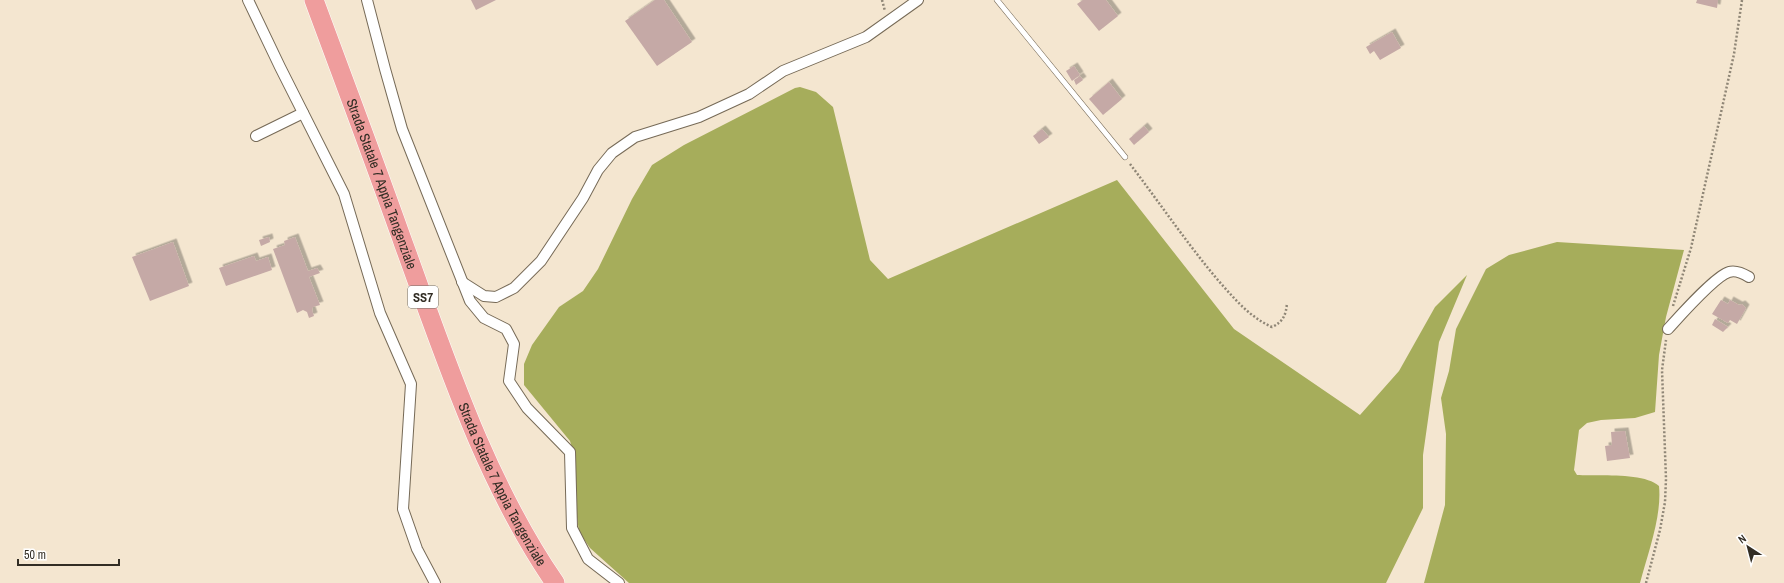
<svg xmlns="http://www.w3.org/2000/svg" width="1784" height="583" font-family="'Archivo Narrow',sans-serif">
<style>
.forest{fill:#a6ad5b}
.building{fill:#c5a9a6;filter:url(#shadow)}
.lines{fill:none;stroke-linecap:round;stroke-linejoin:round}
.lane-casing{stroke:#766a57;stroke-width:6}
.street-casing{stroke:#766a57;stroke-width:12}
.highway-casing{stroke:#fff;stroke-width:20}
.path{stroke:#8f8676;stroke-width:2.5;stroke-dasharray:2 2;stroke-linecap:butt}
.lane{stroke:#fff;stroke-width:5}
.street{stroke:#fff;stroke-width:10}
.highway{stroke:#ef9d9d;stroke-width:19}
.labels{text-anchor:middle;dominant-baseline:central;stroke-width:3.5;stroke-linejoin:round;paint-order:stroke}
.shield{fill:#fff;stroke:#706c66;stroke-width:1}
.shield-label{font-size:13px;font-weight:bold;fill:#322d24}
.street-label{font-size:14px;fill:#322d24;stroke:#fff}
</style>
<defs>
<filter id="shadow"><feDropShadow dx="3.5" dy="-3.5" stdDeviation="0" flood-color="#0004"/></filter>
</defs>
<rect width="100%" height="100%" fill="#f4e6d0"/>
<g class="forest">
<polygon points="800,87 816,92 833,107 870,260 888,279 1117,180 1234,329 1360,415 1399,371 1435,307 1467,275 1439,342 1423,455 1423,508 1386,583 629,583 590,548 579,532 576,509 576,461 570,441 524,385 524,364 532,345 559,307 583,291 598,269 632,199 652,165 684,145 795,88"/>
<path d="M1557,242L1684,250L1666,317L1659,355L1655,412L1635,418L1601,420L1587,423L1579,430L1574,470L1577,475C1598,476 1644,472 1659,486C1662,516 1648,553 1640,583H1424L1445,505L1446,434L1441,398L1449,371L1456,329L1486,269L1509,255Z"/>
</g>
<g class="building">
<polygon points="471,0 496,0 476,10"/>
<polygon points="655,0 664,0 692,42 657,66 625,21"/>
<polygon points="1083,0 1106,0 1118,16 1099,31 1077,4"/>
<polygon points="1697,0 1718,0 1717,8 1696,3"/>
<polygon points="1392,32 1401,48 1380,60 1374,51 1370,54 1366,47"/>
<polygon points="1074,66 1080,75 1072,81 1066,71"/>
<polygon points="1080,76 1083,80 1076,85 1074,80"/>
<polygon points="1109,82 1122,99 1103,115 1089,99"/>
<polygon points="1144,126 1149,132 1134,145 1129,139"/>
<polygon points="1042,129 1049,137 1039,144 1033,136"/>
<polygon points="269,237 270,242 261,246 259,240"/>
<polygon points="295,237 308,271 317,268 320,273 309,277 320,305 313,307 312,310 314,316 309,318 307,312 303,310 297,313 273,249 285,245 284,241"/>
<polygon points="173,242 189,286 150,301 132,257"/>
<polygon points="254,256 256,261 268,257 272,270 226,286 219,268"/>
<polygon points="1721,300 1728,304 1730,300 1739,305 1742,304 1746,308 1737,324 1730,320 1728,323 1712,314"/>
<polygon points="1715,319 1728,327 1723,332 1712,325"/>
<polygon points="1625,431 1630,458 1607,461 1605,446 1612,445 1611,432"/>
</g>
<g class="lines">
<g class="lane-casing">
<polyline id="lane" points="997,0 1125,157"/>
</g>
<g class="street-casing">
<g id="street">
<polyline points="248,0 280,67 344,194 380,313 411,384 403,509 417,549 435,583"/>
<polyline points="367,0 385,69 402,129 470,301 484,318 506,329 514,344 509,381 527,408 570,452 572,528 588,559 619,583"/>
<polyline points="256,136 303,113"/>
<polyline points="462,282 484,296 496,297 514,288 541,261 583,198 598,170 612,153 635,137 699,117 749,94 783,71 866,37 918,0"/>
<path d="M1668,329C1679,317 1715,276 1729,272C1735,270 1744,274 1749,277"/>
</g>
</g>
<g class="highway-casing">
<g id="highway">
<path id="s1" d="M314,0C344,81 375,163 404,245C446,360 485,481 555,583"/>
</g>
</g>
<g class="path">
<polyline points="882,0 885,11"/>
<path d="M1130,164C1159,202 1186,242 1217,279C1233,297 1249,317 1272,327C1283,322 1286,315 1287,303"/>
<polyline points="1673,306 1691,248 1734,54 1742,0"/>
<polyline points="1646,583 1660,530 1665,502 1666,479 1662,370 1666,340"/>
</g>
<use href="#lane" class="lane"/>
<use href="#street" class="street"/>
<use href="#highway" class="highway"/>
</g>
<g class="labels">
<rect class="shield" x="408" y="286" width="30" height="22" rx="3"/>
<g class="shield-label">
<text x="423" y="297">SS7</text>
</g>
<g class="street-label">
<text stroke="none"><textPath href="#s1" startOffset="196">Strada Statale 7 Appia Tangenziale</textPath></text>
<text stroke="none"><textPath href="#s1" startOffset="520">Strada Statale 7 Appia Tangenziale</textPath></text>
</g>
</g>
<g transform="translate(1748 547) rotate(324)" stroke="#ffffff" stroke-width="3" paint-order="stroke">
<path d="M0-3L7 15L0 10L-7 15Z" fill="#322d24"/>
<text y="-6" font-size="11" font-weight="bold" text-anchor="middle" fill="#322d24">N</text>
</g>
<path d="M18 559v6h101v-6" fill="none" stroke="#322d24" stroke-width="2"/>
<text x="24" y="559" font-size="12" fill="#322d24" stroke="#ffffff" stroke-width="3" paint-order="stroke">50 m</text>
</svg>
